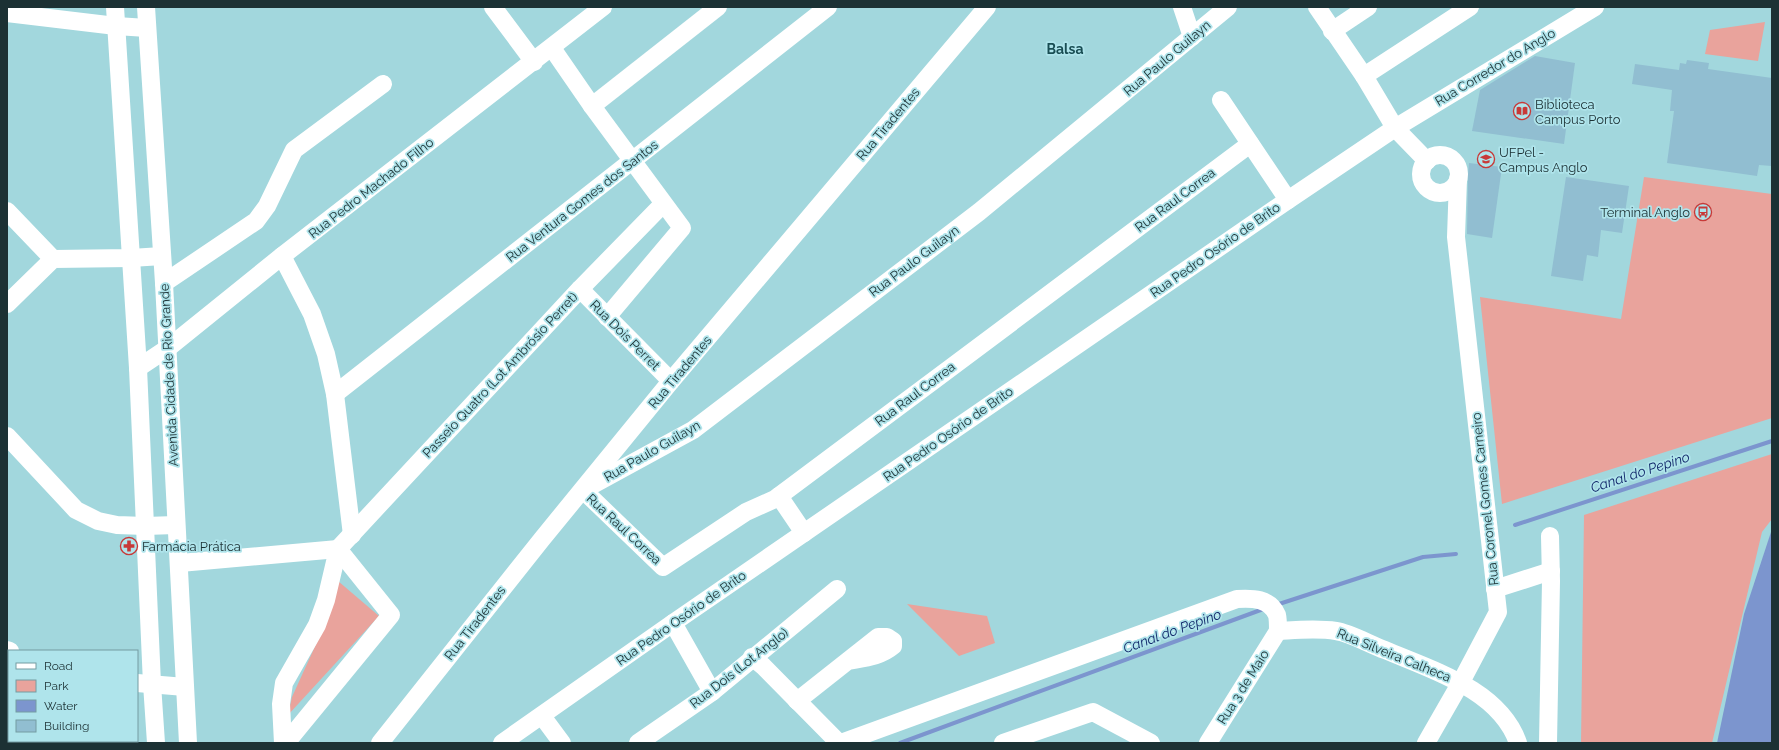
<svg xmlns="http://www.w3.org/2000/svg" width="1779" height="750" font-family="Raleway,sans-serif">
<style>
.green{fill:#e9a39c}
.water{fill:#7c95ce}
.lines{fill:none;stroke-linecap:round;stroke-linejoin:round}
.stream{stroke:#7c95ce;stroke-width:4}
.building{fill:#91bed1}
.minor{stroke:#fff;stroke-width:18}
.labels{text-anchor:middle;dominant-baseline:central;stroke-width:3.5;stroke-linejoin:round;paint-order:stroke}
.street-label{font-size:13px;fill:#1c3134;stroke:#afe4eb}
.poi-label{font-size:13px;fill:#1c3134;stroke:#afe4eb;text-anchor:start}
.neighbourhood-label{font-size:14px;font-weight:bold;fill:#194d53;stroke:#afe4eb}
.water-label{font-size:14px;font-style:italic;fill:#12286a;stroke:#afe4eb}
</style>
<rect width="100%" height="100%" fill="#a2d7dd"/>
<g class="green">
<polygon points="1765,22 1758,61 1705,54 1710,30"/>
<polygon points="1644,177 1772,194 1772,418 1502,504 1480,297 1621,319"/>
<polygon points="1772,454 1772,519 1762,532 1712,743 1581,743 1584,515"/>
<polygon points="338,581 379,616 288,715 292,697 327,620"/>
<polygon points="907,604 987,616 995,643 959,656"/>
</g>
<polygon class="water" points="1772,529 1772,743 1717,743 1744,614"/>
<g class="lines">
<g class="stream">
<polyline points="1515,525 1772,441"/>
<polyline points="1276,605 1423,557 1456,554"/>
<polyline points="900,743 1266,608"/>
</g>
</g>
<g class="building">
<polygon points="1535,56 1575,63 1564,144 1472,131 1480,90"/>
<polygon points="1687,60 1709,63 1708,69 1772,78 1772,166 1759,165 1757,176 1667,163 1674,111 1670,111 1672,90 1632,84 1635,64 1679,70 1680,63 1686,64"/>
<polygon points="1469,163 1502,167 1492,238 1467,234 1468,175"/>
<polygon points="1566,177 1629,186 1622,233 1601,230 1598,257 1587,255 1583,281 1551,276"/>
</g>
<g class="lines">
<g class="minor">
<polyline points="115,7 138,368 152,684 156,743"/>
<polyline points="146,7 164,283 188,743"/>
<polyline points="493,7 534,62"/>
<polyline points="1182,7 1192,37"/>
<polyline points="1228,7 979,212 693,430 583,490 663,567 746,512 775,499 1250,144"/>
<polyline points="1317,7 1364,76 1395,128 1427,161"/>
<polyline points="7,13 116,26 147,28"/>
<polyline points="1332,31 1368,7"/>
<polyline points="552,48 592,106 682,228 607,317"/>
<polyline points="1364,76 1470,7"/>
<polyline points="1221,100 1288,200"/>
<polyline points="592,106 718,7"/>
<circle cx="1440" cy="174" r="19"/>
<polyline points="7,211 53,259"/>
<polyline points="282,256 312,314 326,354 335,394 352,535"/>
<polyline points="164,283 256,221 267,206 294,150 383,84"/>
<polyline points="580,289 671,381"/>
<polyline points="7,304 53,259 131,258 162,256"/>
<polyline points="138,368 168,348 282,256 603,7"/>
<polyline points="335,394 828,7"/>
<polyline points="7,436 76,510 98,521 117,525 145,526 176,525"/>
<polyline points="779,496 804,533"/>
<polyline points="180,563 338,549"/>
<polyline points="1495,589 1551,571"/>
<polyline points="673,623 712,692"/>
<path d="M1278,631C1297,630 1317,628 1336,631C1350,633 1371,645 1385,650C1432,670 1500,690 1518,743"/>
<polyline points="7,650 10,651"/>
<polyline points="752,657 763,666 839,743"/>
<polyline points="137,683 185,687"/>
<path d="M797,701L878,637H887L893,641V646C880,657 864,658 848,661"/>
<polyline points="542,716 562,743"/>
<polyline points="283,743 281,704 284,683 317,625 326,600 338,549 580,289 663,204"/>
<polyline points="286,743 391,615 338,549"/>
<polyline points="380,743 542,539 671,381 987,7"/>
<polyline points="502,743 673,623 1288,200 1395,128 1595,7"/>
<polyline points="638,743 712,692 837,589"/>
<path d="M841,743L1237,599C1252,598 1270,598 1277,615C1278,619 1278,626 1278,631"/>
<polyline points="1003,743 1093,712 1151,743"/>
<polyline points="1208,743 1278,631"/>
<polyline points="1426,743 1461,682 1498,612 1456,237 1458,179"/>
<polyline points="1548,743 1551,581 1550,536"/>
</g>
</g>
<defs>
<g id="library-ring" transform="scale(0.9)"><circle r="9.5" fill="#afe4eb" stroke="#c83938" stroke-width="1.5"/><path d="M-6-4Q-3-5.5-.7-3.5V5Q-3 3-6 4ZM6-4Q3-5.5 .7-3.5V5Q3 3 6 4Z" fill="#c83938"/></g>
<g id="university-ring" transform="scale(0.9)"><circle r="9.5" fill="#afe4eb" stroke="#c83938" stroke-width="1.5"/><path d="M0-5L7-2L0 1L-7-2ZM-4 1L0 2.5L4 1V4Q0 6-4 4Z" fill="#c83938"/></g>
<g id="bus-ring" transform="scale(0.9)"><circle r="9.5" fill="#afe4eb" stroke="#c83938" stroke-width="1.5"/><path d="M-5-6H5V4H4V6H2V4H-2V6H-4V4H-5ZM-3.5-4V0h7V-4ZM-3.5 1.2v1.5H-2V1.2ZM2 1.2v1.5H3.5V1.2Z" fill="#c83938"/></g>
<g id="pharmacy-ring" transform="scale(0.9)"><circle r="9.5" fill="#afe4eb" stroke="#c83938" stroke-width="1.5"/><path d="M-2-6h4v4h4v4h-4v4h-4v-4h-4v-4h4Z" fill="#c83938"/></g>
</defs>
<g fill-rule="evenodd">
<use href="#library-ring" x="1522" y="111"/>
<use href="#university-ring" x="1486" y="159"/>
<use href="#bus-ring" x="1703" y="212"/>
<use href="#pharmacy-ring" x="129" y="546"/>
</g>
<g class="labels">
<g class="street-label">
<text transform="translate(1167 58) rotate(-40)">Rua Paulo Guilayn</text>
<text transform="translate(1495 67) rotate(-31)">Rua Corredor do Anglo</text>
<text transform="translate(888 124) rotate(-50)">Rua Tiradentes</text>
<text transform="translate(371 188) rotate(-38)">Rua Pedro Machado Filho</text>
<text transform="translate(1175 200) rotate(-37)">Rua Raul Correa</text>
<text transform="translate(582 201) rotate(-38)">Rua Ventura Gomes dos Santos</text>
<text transform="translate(1215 250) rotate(-35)">Rua Pedro Osório de Brito</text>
<text transform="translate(914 261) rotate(-37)">Rua Paulo Guilayn</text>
<text transform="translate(625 335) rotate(45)">Rua Dois Perret</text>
<text transform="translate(680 372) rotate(-50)">Rua Tiradentes</text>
<text transform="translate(169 375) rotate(-93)">Avenida Cidade de Rio Grande</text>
<text transform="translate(500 375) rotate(-47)">Passeio Quatro (Lot Ambrósio Perret)</text>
<text transform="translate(915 394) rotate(-37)">Rua Raul Correa</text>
<text transform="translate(948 434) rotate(-35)">Rua Pedro Osório de Brito</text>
<text transform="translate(652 451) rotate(-30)">Rua Paulo Guilayn</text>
<text transform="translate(1485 499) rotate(-96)">Rua Coronel Gomes Carneiro</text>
<text transform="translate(624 529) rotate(43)">Rua Raul Correa</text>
<text transform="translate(681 618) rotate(-35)">Rua Pedro Osório de Brito</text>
<text transform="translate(475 623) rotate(-52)">Rua Tiradentes</text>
<text transform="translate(1394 655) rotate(22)">Rua Silveira Calheca</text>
<text transform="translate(739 668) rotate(-38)">Rua Dois (Lot Anglo)</text>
<text transform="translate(1243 687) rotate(-58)">Rua 3 de Maio</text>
</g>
<g class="poi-label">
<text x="1535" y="104">Biblioteca<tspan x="1535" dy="15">Campus Porto</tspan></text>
<text x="1499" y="152">UFPel -<tspan x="1499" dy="15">Campus Anglo</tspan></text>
<text x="1690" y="212" text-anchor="end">Terminal Anglo</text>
<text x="142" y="546">Farmácia Prática</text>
</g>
<g class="neighbourhood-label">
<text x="1065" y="49">Balsa</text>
</g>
<g class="water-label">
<text transform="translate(1640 472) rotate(-18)">Canal do Pepino</text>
<text transform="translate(1172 631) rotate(-20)">Canal do Pepino</text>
</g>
</g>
<rect width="1779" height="750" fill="none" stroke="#1c3134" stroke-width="16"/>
<rect x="8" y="650" width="130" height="92" fill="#afe4eb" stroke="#749ca2"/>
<rect x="16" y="663" width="20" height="6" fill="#ffffff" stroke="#749ca2"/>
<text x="44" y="670" font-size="12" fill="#1c3134">Road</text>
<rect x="16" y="680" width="20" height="12" fill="#e9a39c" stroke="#749ca2"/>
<text x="44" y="690" font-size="12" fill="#1c3134">Park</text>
<rect x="16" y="700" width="20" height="12" fill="#7c95ce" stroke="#749ca2"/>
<text x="44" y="710" font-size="12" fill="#1c3134">Water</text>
<rect x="16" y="720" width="20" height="12" fill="#91bed1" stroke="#749ca2"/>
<text x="44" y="730" font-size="12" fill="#1c3134">Building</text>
</svg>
